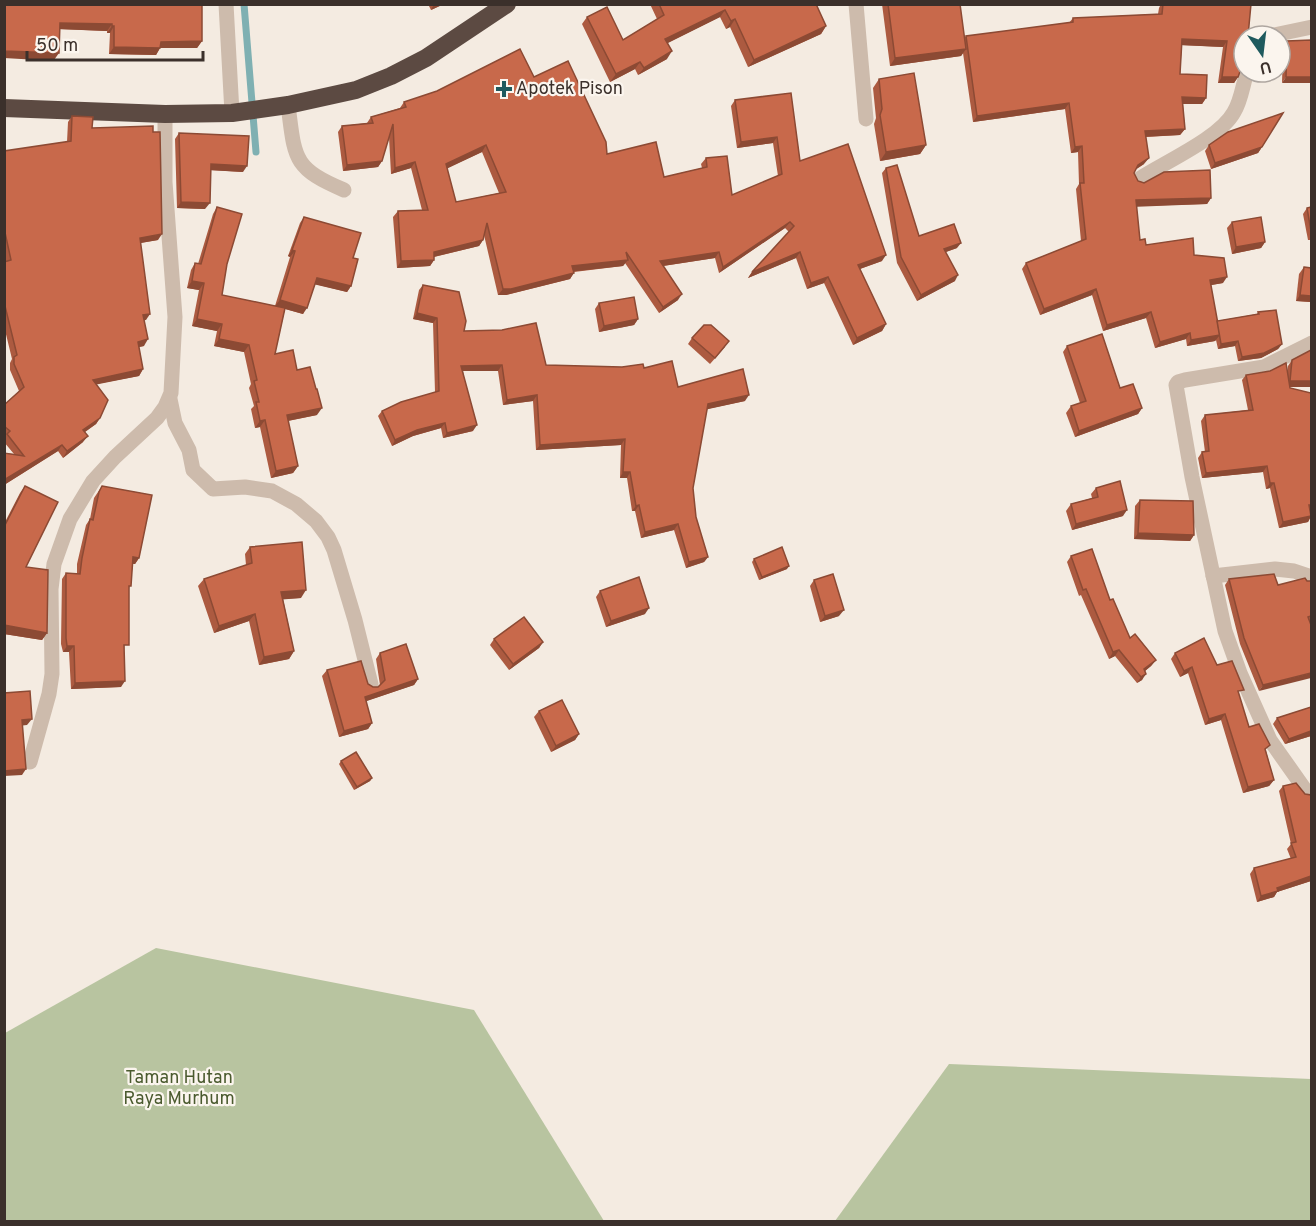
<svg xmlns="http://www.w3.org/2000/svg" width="1316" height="1226" font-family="Overpass,sans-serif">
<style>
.green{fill:#b8c4a0}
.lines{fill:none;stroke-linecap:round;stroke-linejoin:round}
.stream{stroke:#7fb0b2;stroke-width:7}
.street{stroke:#cdbbac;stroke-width:15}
.highway{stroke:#5c4a42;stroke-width:18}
.wall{fill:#ac5a40;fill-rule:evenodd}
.shaded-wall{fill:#8c4a34}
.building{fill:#c8694b;stroke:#8c4a34;stroke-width:1.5;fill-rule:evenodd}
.poi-dot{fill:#1f5a5e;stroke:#fbf5ee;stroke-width:2}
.labels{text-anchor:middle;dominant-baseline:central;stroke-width:4.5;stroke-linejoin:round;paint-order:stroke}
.poi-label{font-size:18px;fill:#3b302b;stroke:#fbf5ee;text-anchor:start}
.park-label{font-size:18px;fill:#4a5a2e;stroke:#fbf5ee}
</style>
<rect width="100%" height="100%" fill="#f4ebe1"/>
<g class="green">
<polygon points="156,948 474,1010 604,1221 5,1221 5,1033"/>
<polygon points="949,1064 1311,1079 1311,1221 835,1221"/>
</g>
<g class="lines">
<polyline class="stream" points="244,4 256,152"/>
<g class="street">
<polyline points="226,4 232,113"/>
<polyline points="856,4 866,119"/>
<polyline points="1269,36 1312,27"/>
<path d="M288,105C295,158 292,168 344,190"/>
<path d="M1139,179C1165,162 1220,138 1234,112C1241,101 1243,84 1247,72"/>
<polyline points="170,399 175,423 189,450 193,470 213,489 245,487 272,491 296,504 316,521 328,537 334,550 355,620 371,684"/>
<polyline points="1213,576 1275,569 1294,571 1312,577"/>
<polyline points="30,762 49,694 52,674 51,589 54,564 70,519 93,481 115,457 157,418 165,407 171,393 175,317 165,182 165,114"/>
<polyline points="1306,791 1270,740 1240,673 1225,631 1192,477 1176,385 1178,382 1185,380 1264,367 1312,343"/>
</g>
<polyline class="highway" points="4,108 165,114 232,113 288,105 356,90 391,76 426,58 507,4"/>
</g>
<g class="wall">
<polygon points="4,4 202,41 197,48 160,48 156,55 109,54 110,33 107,33 107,31 60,29 54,60 21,59"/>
<polygon points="428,4 444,4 431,10"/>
<polygon points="650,4 816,4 826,26 821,34 748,67 730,27 726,29 720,17 667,43 667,59 638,75 635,69 610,82 582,24 587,17 623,40 657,19"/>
<polygon points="882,4 960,4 964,38 966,36 1069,23 1073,18 1158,14 1159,8 1161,4 1251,4 1238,77 1234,83 1218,83 1223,47 1182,45 1180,74 1206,98 1202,104 1183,104 1185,129 1180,135 1146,137 1144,164 1135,170 1134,173 1138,181 1211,198 1207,204 1136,206 1140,240 1146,245 1194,255 1223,283 1211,285 1217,321 1257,314 1258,312 1282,344 1278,349 1261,358 1238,361 1235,346 1218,349 1216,340 1215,341 1187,346 1186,339 1155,348 1146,318 1103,331 1092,295 1040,315 1022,269 1026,263 1081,241 1076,189 1079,184 1078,152 1071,153 1065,109 973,122 963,53 961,56 890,66"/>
<polygon points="1311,40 1282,83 1283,47 1287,41"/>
<path d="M534,77L607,154L664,177L702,168L701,164L706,158L732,195L778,176L773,143L737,148L731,106L735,100L791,93L800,161L882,261L860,269L886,324L882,331L853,345L824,283L807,289L796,258L748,278L752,272L789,232L785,228L719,273L715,258L663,266L678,300L659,313L625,263L623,266L574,272L570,279L506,295H498L484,235L483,240L479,246L434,257V260L430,266L397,268L393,217L398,211L422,210L411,168L391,174L389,137L382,161L378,167L343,171L338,132L342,126L367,123L371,117L400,108L404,102ZM482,152L499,193L456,202L447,168Z"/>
<polygon points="879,79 926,145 920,154 880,161 874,124 876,118 873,88"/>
<polygon points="72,116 92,128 158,240 140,243 146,320 144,320 144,346 139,347 143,369 139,376 96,384 100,418 96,424 85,432 83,442 63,458 58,451 4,485 4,453 14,454 4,442 4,405 19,391 10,370 10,363 12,359 4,326 4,262 5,261 4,257 4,151 67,142 68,122"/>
<polygon points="179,133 243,172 211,170 205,209 177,208 175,139"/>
<polygon points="1209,145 1262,147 1258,153 1211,169 1205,151"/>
<polygon points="886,168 919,236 957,248 946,252 955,281 917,301 897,263 882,173"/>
<polygon points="217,207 227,264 222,295 275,306 290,257 288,256 300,223 304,217 353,258 351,286 347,292 315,284 303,314 285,309 275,354 297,370 317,415 288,421 298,466 293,473 271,478 260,427 255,428 251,409 254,406 249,388 251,384 244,352 214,346 217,331 192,326 199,290 187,288 191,270 195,263 198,264 213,214"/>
<polygon points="1311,207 1311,240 1308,240 1303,214 1307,208"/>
<polygon points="1232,222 1265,242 1261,248 1232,254 1227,228"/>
<polygon points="1304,267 1311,302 1296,301 1299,274"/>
<polygon points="423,285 464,331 546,365 644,368 678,387 745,401 707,409 693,488 696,517 708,557 704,562 686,568 674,530 641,538 635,511 632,511 627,478 620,478 621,445 536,450 533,401 503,405 498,371 463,371 473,431 443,438 441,428 413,436 392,446 378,416 382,411 435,392 433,323 413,319 419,290"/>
<polygon points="599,303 638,319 634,325 599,332 595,309"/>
<polygon points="692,338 725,347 710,364 688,344"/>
<polygon points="1067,346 1120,388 1142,408 1138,414 1075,437 1066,413 1071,406 1080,403 1063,352"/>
<polygon points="1292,360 1290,388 1311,393 1311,509 1310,510 1311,516 1308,522 1279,528 1270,488 1266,489 1263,472 1202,478 1198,458 1202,452 1205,452 1201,421 1205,415 1248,410 1242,380 1246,375 1287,373 1288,366"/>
<polygon points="25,486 26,567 47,633 42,640 4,634 4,524 20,493"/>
<polygon points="102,486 139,558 135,564 133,564 129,589 121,687 71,689 69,652 63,652 61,644 62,579 66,573 77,574 77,564 86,525 90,519 94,498"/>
<polygon points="1096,488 1123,516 1072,530 1066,511 1071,504 1092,498 1091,494"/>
<polygon points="1140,500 1194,535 1190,541 1134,539 1135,506"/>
<polygon points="250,547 301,598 283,599 294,651 289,659 259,665 249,621 214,633 198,586 204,579 246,565 245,554"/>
<polygon points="1071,556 1110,600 1130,638 1156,660 1151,666 1145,671 1142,680 1137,683 1115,656 1109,659 1081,595 1079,596 1067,562"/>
<polygon points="754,559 787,569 759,580 752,562"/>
<polygon points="1229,579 1278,585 1311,581 1311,621 1310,621 1259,691 1240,644 1225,585"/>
<polygon points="814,580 839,616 820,622 810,586"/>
<polygon points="600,591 645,614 606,627 596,597"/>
<polygon points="494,639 543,642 539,648 509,670 490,645"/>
<polygon points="380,653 418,679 414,685 366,701 372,723 368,729 339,737 322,676 327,670 373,687 378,687 380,685 376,659"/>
<polygon points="1175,653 1217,665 1239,696 1249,727 1266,751 1274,780 1269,786 1243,793 1221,720 1205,725 1188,673 1180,677 1171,659"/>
<polygon points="1311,707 1311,736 1285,744 1273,724 1277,718"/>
<polygon points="539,711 579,734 575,740 551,752 534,717"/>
<polygon points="341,761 372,778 370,781 354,790 339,764"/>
<polygon points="1283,786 1311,881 1277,892 1274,897 1257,902 1250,874 1254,868 1291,859 1287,849 1291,844 1279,791"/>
</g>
<g class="shaded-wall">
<polygon points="434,4 444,4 431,10"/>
<polygon points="725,10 720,17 660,47 665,39"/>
<polygon points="735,19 730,27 726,29 731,21"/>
<polygon points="60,23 112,24 107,31 56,29"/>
<polygon points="112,26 114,26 110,33 107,33"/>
<polygon points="826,26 821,34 748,67 754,60"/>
<polygon points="1182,39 1227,41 1223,47 1178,45"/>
<polygon points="202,41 197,48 156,48 161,42"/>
<polygon points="114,47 160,48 156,55 109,54"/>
<polygon points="966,49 961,56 890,66 895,58"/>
<polygon points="4,51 59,53 54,60 21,59 4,58"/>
<polygon points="672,51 667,59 638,75 644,68"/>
<polygon points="640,62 635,69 610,82 616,74"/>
<polygon points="1222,77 1238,77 1234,83 1218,83"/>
<polygon points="1286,77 1311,77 1311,83 1282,83"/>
<polygon points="1182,97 1206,98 1202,104 1178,104"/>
<polygon points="1069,103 1065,109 973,122 977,116"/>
<polygon points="1185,129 1180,135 1141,137 1145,131"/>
<polygon points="777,137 773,143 737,148 741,142"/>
<polygon points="486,145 482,152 442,171 446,164"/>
<polygon points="926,145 920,154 880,161 886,152"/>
<polygon points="1082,146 1078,152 1071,153 1075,147"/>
<polygon points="1262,147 1258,153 1211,169 1215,163"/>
<polygon points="1149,158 1144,164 1133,171 1138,165"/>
<polygon points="382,161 378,167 343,171 347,165"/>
<polygon points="415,162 411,168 391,174 395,168"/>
<polygon points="211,164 247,166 243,172 207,170"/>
<polygon points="1211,198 1207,204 1131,207 1136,200"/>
<polygon points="181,202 210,203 205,209 177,208"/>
<polygon points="790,222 785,228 719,273 723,267"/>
<polygon points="162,234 158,240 135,244 140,238"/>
<polygon points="483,240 479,246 429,258 434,252"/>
<polygon points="1265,242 1261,248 1232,254 1236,247"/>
<polygon points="961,243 957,248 940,254 944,249"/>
<polygon points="292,250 295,251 290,257 288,256"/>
<polygon points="719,252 715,258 656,267 660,261"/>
<polygon points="800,252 796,258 748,278 752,272"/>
<polygon points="886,255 882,261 854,271 858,265"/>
<polygon points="434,260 430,266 397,268 401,261"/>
<polygon points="628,260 623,266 568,272 572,266"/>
<polygon points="574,273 570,279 506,295 498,295 503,289"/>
<polygon points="958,275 955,281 917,301 921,295"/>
<polygon points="828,277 824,283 807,289 811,283"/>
<polygon points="1227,277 1223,283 1206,286 1210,280"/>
<polygon points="317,278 351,286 347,292 313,284"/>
<polygon points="192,281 204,283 199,290 187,288"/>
<polygon points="1096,289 1092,295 1040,315 1044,309"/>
<polygon points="682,294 678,300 659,313 663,307"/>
<polygon points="1300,295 1311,296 1311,302 1296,301"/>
<polygon points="280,300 307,308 303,314 275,306"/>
<polygon points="1151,312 1146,318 1103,331 1107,325"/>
<polygon points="417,313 437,318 433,323 413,319"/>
<polygon points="150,314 146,320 139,321 143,315"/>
<polygon points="197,319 222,324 217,331 192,326"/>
<polygon points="638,319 634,325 599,332 604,326"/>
<polygon points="886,324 882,331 853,345 857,338"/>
<polygon points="1190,333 1186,339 1155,348 1160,342"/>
<polygon points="1220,335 1215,341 1187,346 1191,340"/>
<polygon points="148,339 144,346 134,348 138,342"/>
<polygon points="219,339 249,345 244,352 214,346"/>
<polygon points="1238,341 1235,346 1218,349 1221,344"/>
<polygon points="1282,344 1278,349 1261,358 1238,361 1242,357"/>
<polygon points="502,365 498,371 457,371 461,366"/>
<polygon points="143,369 139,376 89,386 93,380"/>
<polygon points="1290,381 1311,381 1311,387 1286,387"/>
<polygon points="537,395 533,401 503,405 507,400"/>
<polygon points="749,395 745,401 704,410 708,404"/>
<polygon points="322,408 317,415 282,422 287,415"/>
<polygon points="1142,408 1138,414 1075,437 1079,431"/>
<polygon points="100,418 96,424 79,436 83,430"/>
<polygon points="265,420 260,427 255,428 260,421"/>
<polygon points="445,423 441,428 413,436 392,446 395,440 417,430"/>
<polygon points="477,425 473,431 443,438 447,433"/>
<polygon points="88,436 83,442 63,458 67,451"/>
<polygon points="625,439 621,445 536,450 540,445"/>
<polygon points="62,445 58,451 4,485 4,480"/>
<polygon points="298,466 293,473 271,478 276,471"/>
<polygon points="1267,466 1263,472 1202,478 1206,473"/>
<polygon points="623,472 630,472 627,478 620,478"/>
<polygon points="1270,483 1274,483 1270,488 1266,489"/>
<polygon points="639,505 635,511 632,511 636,506"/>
<polygon points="1127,510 1123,516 1072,530 1076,524"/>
<polygon points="1311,516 1308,522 1279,528 1283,522"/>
<polygon points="678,524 674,530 641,538 645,532"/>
<polygon points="1138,533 1194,535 1190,541 1134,539"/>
<polygon points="133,557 139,558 135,564 129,563"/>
<polygon points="708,557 704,562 686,568 689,562"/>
<polygon points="789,566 787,569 759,580 762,577"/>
<polygon points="306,590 301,598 276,600 281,592"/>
<polygon points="649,608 645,614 606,627 611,621"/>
<polygon points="844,610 839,616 820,622 825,616"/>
<polygon points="255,614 249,621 214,633 219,626"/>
<polygon points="4,625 47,633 42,640 4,634"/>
<polygon points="543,642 539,648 509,670 513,664"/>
<polygon points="67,646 74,646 69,652 63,652"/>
<polygon points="1119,650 1115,656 1109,659 1113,652"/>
<polygon points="294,651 289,659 259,665 264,657"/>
<polygon points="1156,660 1151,666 1140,675 1144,669"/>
<polygon points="1192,667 1188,673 1180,677 1184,671"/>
<polygon points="1311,673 1311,678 1259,691 1263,685"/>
<polygon points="1146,674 1142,680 1137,683 1141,677"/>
<polygon points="418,679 414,685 361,703 365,697"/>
<polygon points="125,681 121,687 71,689 75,683"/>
<polygon points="1225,714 1221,720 1205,725 1209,719"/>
<polygon points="32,719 27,725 18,726 22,720"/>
<polygon points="372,723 368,729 339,737 344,731"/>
<polygon points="1311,731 1311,736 1285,744 1289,739"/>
<polygon points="579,734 575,740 551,752 556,746"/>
<polygon points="26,769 22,775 4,776 4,771"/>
<polygon points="372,778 370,781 354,790 357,787"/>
<polygon points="1274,780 1269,786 1243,793 1248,787"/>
<polygon points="1311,876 1311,881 1277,892 1274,897 1257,902 1261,896 1277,888"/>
</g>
<g class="building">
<polygon points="4,4 202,4 202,41 161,42 160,48 114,47 114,26 112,26 112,24 60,23 59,53 4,51"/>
<polygon points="659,4 816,4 826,26 754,60 735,19 731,21 725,10 665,39 672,51 644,68 640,62 616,74 587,17 607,7 623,40 664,15"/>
<polygon points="888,4 960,4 966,49 895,58"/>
<polygon points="1163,4 1251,4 1248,36 1244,36 1244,61 1238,77 1222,77 1227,41 1182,39 1180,74 1207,75 1206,98 1182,97 1185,129 1145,131 1149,158 1138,165 1134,173 1138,181 1144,183 1164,172 1210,170 1211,198 1136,200 1140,240 1145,239 1146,245 1193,238 1194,255 1224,258 1227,277 1210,280 1220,335 1191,340 1190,333 1160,342 1151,312 1107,325 1096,289 1044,309 1026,263 1086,239 1080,183 1084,183 1082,146 1075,147 1069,103 977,116 966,36 1073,22 1073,18 1162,14"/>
<polygon points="1311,40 1311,77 1286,77 1287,41"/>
<path d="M520,49L534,77L568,61L606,142L607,154L656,142L664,177L707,167L706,158L727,156L732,195L782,174L777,137L741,142L735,100L791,93L800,161L848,144L886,255L858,265L886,324L857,338L828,277L811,283L800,252L752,272L794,226L790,222L723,267L719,252L660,261L682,294L663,307L626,252L628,260L572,266L574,273L511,289H503L487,223L483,240L434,252V260L401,261L398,211L428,210L415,162L395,168L393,124L382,161L347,165L342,126L373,123L371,117L406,107L404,102L437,91ZM486,145L506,192L456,202L446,164Z"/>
<polygon points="914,73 926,145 886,152 880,115 882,109 879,79"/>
<polygon points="1283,113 1262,147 1215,163 1209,145 1228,132"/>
<polygon points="72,116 93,117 92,128 153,126 153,132 160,132 162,234 140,238 150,314 143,315 148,339 138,342 143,369 93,380 108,400 100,418 83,430 88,436 67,451 62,445 4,480 4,453 24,456 7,434 10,431 4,426 4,405 24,387 14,364 14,357 17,355 4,302 4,262 11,260 4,228 4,151 71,141"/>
<polygon points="179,133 249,136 247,166 211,164 210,203 181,202"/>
<polygon points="897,165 919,236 954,224 961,243 944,249 958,275 921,295 901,257 886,168"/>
<polygon points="217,207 242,214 227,264 222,295 285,308 275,354 293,350 297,370 310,367 316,389 317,389 322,408 287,415 298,466 276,471 265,420 260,421 256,402 259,402 254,381 257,380 249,345 219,339 222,324 197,319 204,283 192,281 195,263 201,264"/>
<polygon points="1311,207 1311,231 1307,208"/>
<polygon points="304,217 361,233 353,258 358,259 351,286 317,278 307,308 280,300 295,251 292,250"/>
<polygon points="1261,217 1265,242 1236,247 1232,222"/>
<polygon points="1304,267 1311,268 1311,296 1300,295"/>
<polygon points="423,285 459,292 466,321 464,331 502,330 536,323 546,365 622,367 643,364 644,368 672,361 678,387 743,369 749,395 708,404 693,488 696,517 708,557 689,562 678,524 645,532 639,505 636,506 630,472 623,472 625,439 540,445 537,395 507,400 502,365 461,366 477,425 447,433 445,423 417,430 395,440 382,411 401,402 439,391 437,318 417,313"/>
<polygon points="634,297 638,319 604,326 599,303"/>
<polygon points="1276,310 1282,344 1264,353 1242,357 1238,341 1221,344 1217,321 1259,314 1258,312"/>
<polygon points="704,325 711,325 729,341 715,358 692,338"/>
<polygon points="1102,334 1120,388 1133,384 1142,408 1079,431 1071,406 1086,401 1067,346"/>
<polygon points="1311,350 1311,381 1290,381 1292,360"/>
<polygon points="1286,363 1290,388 1311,393 1311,505 1309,505 1311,516 1283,522 1274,483 1270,483 1267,466 1206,473 1202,452 1209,451 1205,415 1253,410 1246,375 1270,371"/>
<polygon points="1120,481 1127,510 1076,524 1071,504 1098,497 1096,488"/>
<polygon points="25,486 58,502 26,567 48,570 47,633 4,625 4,527"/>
<polygon points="102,486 152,495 139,558 133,557 131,586 129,586 129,645 124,645 125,681 75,683 74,646 67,646 66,638 66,573 80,574 82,558 90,519 93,520 99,492"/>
<polygon points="1140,500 1193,501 1194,535 1138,533"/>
<polygon points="302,542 306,590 281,592 294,651 264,657 255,614 219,626 204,579 252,563 250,547"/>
<polygon points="782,547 789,566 762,577 754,559"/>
<polygon points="1092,549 1110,600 1113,599 1130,638 1135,634 1156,660 1144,669 1146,674 1141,677 1119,650 1113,652 1086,589 1083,590 1071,556"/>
<polygon points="833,574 844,610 825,616 814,580"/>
<polygon points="1274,574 1278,585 1305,578 1307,581 1311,581 1311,616 1308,617 1311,625 1311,673 1263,685 1244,638 1229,579"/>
<polygon points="639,577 649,608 611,621 600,591"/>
<polygon points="524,617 543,642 513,664 494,639"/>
<polygon points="1204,638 1217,665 1232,661 1244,690 1238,691 1249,727 1259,724 1270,745 1265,749 1274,780 1248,787 1225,714 1209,719 1192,667 1184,671 1175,653"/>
<polygon points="406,644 418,679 365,697 372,723 344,731 327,670 361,661 368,684 373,687 378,687 385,680 380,653"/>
<polygon points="30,691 32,719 22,720 26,769 4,771 4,693"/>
<polygon points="562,700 579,734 556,746 539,711"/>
<polygon points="1311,707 1311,731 1289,739 1277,718"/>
<polygon points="356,752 372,778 357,787 341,761"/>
<polygon points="1296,783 1305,794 1311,795 1311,876 1277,888 1278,891 1261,896 1254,868 1296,857 1291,843 1296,842 1283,786"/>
</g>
<path class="poi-dot" d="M501 80h6v6h6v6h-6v6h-6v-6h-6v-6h6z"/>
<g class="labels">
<g class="poi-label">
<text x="516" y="89">Apotek Pison</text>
</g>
<g class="park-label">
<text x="179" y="1078">Taman Hutan<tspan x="179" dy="21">Raya Murhum</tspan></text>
</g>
</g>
<rect width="1316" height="1226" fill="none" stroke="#3b302b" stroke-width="12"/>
<g transform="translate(1262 54) rotate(166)"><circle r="28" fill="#fbf5ee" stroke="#aea6a0" stroke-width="1.5"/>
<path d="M0-4.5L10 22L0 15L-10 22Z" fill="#1f5a5e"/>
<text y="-9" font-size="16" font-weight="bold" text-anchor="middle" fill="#3b302b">U</text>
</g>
<path d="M27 51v9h176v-9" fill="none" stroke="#3b302b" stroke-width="3"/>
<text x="36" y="51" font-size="18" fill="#3b302b" stroke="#fbf5ee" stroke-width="4.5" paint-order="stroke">50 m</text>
</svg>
